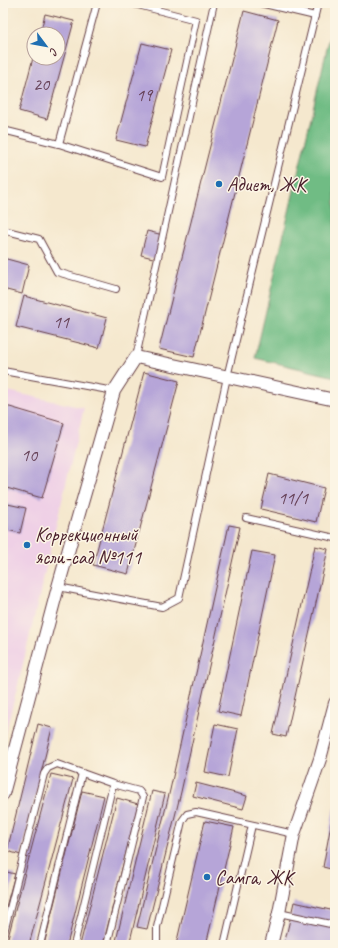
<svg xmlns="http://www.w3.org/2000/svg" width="338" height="948" font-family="Caveat,sans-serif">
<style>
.built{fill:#efd0e6}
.forest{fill:#6fbc84;stroke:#5c6e58}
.building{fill:#b6a5d8}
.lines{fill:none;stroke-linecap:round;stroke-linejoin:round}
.service-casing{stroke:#643d43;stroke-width:8}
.minor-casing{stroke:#643d43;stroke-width:14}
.service{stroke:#fff;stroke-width:6}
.minor{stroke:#fff;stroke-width:12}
.poi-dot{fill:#1f6fb2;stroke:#fcf5e5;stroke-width:1.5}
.labels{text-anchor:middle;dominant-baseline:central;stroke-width:3;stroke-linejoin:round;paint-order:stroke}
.number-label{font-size:18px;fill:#654056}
.poi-label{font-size:20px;fill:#4a1f2b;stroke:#fcf5e5;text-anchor:start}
</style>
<rect width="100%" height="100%" fill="#fcf5e5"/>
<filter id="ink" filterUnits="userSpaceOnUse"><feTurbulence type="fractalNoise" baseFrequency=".025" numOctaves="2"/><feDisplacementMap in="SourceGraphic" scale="8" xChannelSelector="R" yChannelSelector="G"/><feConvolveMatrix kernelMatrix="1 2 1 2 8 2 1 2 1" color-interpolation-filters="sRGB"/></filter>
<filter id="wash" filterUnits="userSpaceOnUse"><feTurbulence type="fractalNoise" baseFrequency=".012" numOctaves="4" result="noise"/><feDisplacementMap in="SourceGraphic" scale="16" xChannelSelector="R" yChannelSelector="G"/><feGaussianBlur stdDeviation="0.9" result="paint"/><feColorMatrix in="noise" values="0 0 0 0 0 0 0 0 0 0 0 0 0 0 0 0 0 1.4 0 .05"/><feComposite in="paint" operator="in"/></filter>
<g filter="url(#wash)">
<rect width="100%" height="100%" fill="#f5e8ce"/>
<polygon class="built" points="3,390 84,408 18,685 3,741"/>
<polygon class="forest" points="335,14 335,377 255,358"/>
<g id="blocks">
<g class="building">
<polygon points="244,11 278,20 194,357 159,349"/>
<polygon points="45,14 74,21 47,119 19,111 33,58 58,58 58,34 40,34"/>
<polygon points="142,43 171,50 145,147 116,140"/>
<polygon points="147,231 163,235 157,259 141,255"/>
<polygon points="3,258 29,265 22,294 3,289"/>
<polygon points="24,296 107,318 99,348 16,327"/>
<polygon points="144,372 179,381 128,574 93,565"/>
<polygon points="3,405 64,423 42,498 3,487"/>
<polygon points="269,474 324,488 316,522 261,509"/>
<polygon points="3,503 26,508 20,533 3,529"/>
<polygon points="229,525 240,527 181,792 147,929 137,927 170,790"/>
<polygon points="315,546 328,549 286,737 273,734"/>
<polygon points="252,551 275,555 241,716 218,711"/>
<polygon points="38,724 52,728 21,855 7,851"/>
<polygon points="215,724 238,729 228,777 205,772"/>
<polygon points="51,774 73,779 29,945 6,945"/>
<polygon points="196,783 247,796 243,809 193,796"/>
<polygon points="82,791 104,796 67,945 44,945"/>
<polygon points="152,791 165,794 129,945 115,945"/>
<polygon points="117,798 138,804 103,945 80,945"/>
<polygon points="334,808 335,808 335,870 323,867"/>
<polygon points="205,821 234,827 206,945 176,945"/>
<polygon points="3,871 15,874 3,918"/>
<polygon points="294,902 335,911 335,945 284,945"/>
</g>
</g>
</g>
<g filter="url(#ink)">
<use href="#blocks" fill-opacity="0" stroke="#643d43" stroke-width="1"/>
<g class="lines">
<g class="service-casing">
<g id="service">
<polyline points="260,3 315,16"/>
<polyline points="3,130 59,144 162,177 196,20 130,3"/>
<polyline points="59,144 97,3"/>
<polyline points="3,230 39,239 57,272 116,289"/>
<polyline points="136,357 214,3"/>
<polyline points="3,371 114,391"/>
<polyline points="246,518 335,538"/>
<polyline points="58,587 162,607 179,598 227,377 318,3"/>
<polyline points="279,913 335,925"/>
<polyline points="3,936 44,774 48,768 57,764 113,784 139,791 143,797 107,945"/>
<polyline points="40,945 82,773"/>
<polyline points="74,945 113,784"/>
<polyline points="157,945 157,927 182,821 187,814 196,812 294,834"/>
<polyline points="224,945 252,825"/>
</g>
</g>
<g class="minor-casing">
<g id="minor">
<polyline points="3,794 58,587 114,391 136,357 335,400"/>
<polyline points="271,945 279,913 294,834 320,759 335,703"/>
</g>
</g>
<use href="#service" class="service"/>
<use href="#minor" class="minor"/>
</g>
</g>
<g class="poi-dot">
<circle cx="219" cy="184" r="4"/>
<circle cx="27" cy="545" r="4"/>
<circle cx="207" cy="877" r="4"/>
</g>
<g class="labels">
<g class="number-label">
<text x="41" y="84">20</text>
<text x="144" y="95">19</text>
<text x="61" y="322">11</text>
<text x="29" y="455">10</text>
<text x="293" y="498">11/1</text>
</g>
<g class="poi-label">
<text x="227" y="184">Адиет, ЖК</text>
<text x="35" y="534">Коррекционный<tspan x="35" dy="23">ясли-сад №111</tspan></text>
<text x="215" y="877">Самга, ЖК</text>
</g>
</g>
<rect width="338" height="948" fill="none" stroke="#fcf5e5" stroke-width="16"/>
<g transform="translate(46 46) rotate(122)"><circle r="19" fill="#fcf5e5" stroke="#b59f9b"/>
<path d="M0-3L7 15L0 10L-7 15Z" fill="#1f6fb2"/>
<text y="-6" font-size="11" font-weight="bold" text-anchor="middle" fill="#4a1f2b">С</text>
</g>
</svg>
